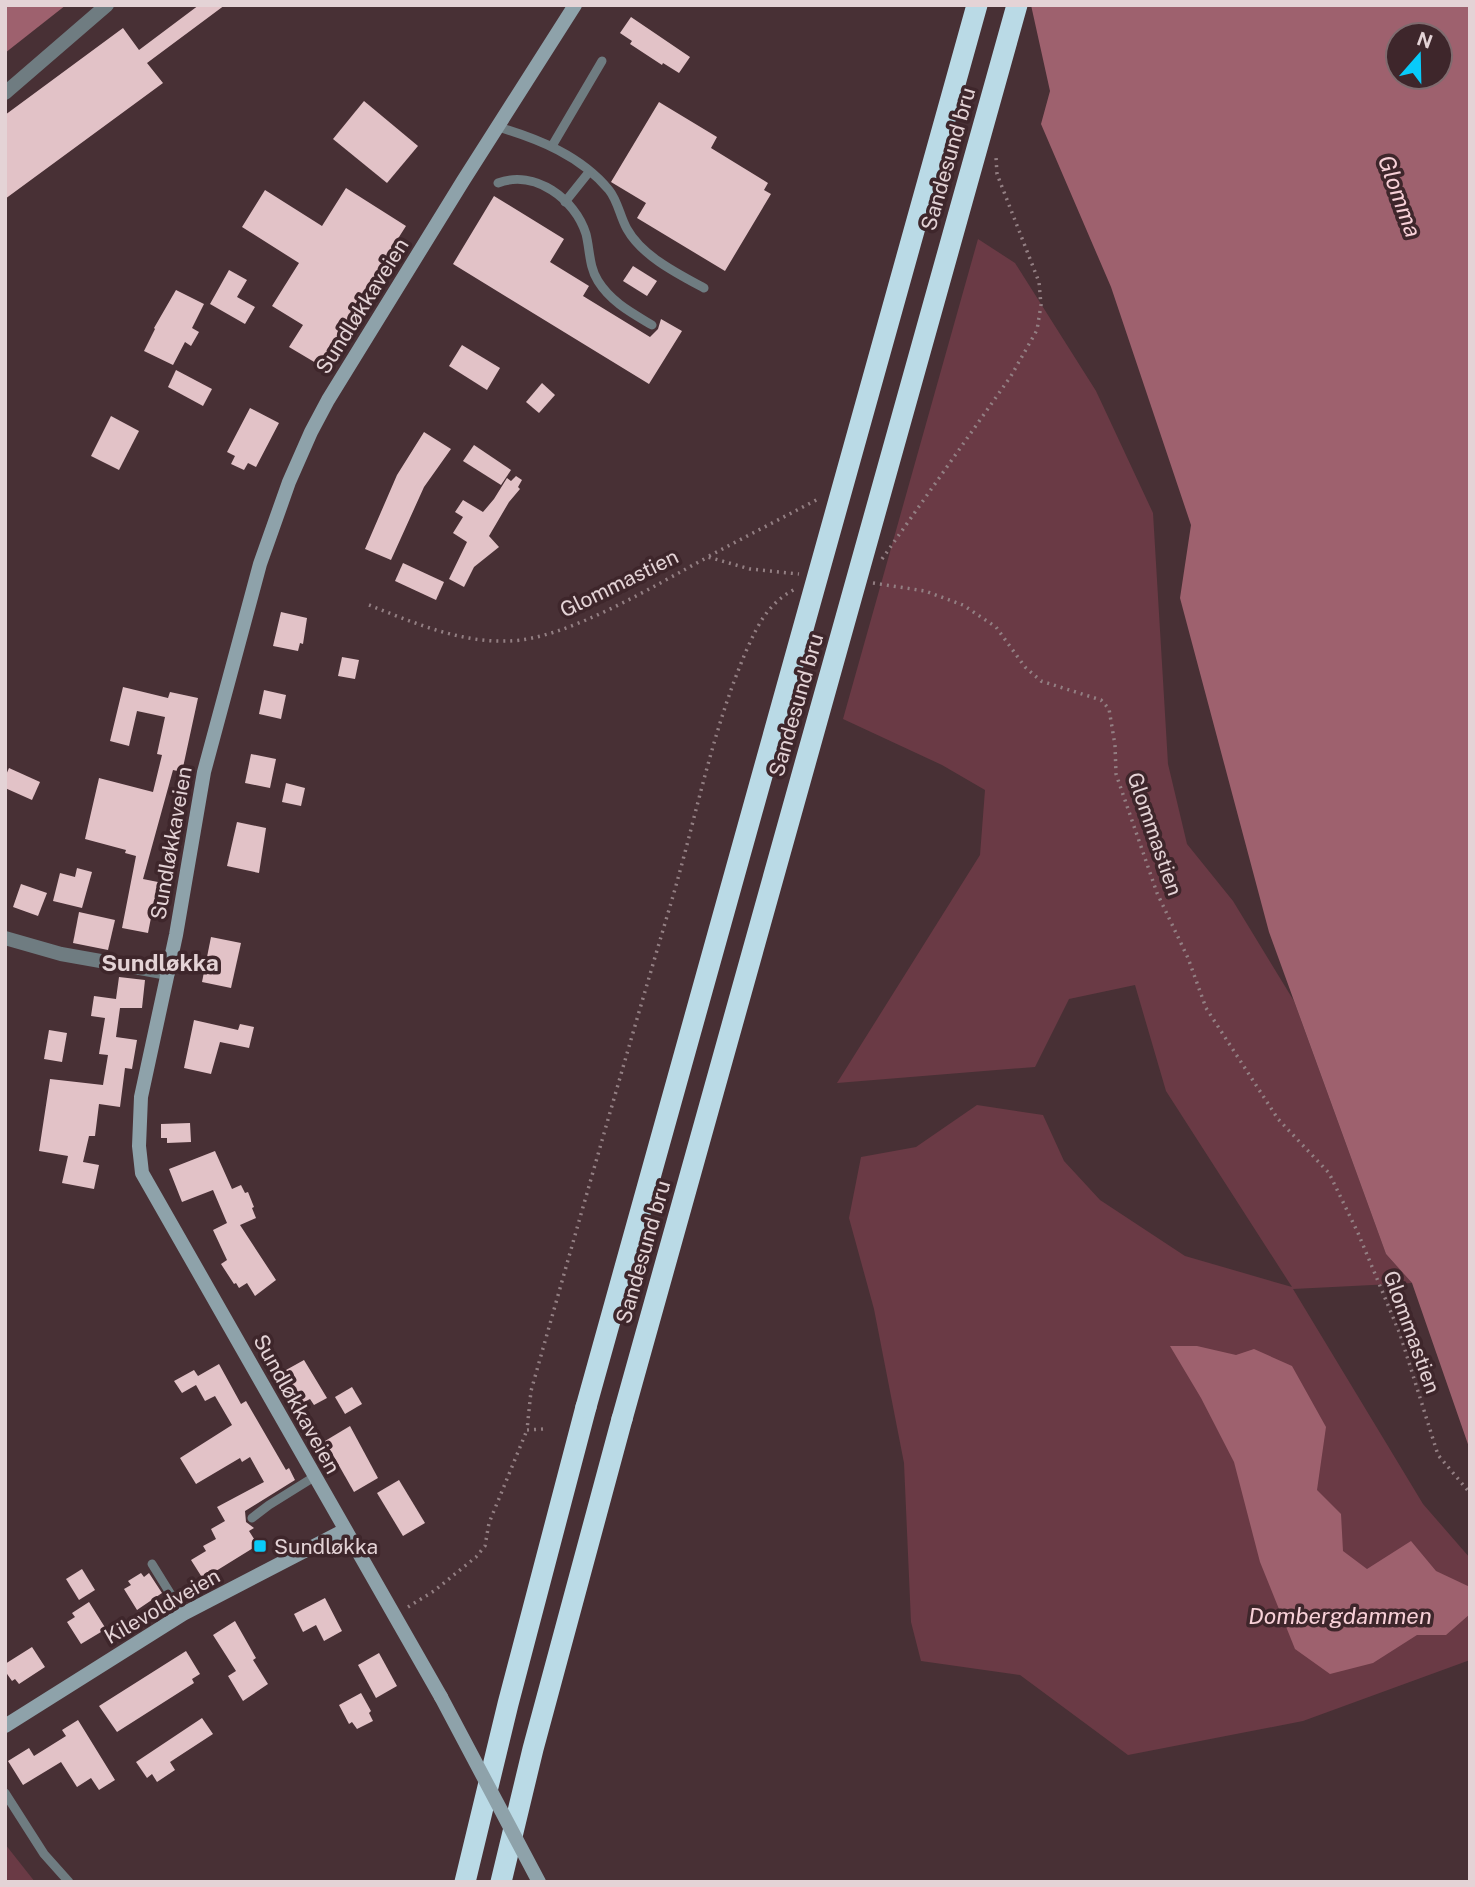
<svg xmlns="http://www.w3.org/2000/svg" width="1475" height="1887" font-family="'Public Sans',sans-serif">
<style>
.green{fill:#6a3a45}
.water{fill:#9e616e;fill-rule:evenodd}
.building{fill:#e2c2c7}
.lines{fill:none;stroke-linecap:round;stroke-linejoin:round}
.path{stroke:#937f83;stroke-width:3.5;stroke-dasharray:2 5;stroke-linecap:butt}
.lane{stroke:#6f7c81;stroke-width:9}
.street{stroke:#6f7c81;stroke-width:14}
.secondary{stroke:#8ea2aa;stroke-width:14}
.highway{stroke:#badae6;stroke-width:21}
.secondary-bridge{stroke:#8ea2aa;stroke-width:14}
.highway-bridge{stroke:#badae6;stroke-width:21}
.poi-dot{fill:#08cbfa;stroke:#3e262b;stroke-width:2.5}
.labels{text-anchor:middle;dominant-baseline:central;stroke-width:7;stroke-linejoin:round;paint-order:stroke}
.street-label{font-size:21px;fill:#e4d3d6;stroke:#3e262b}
.poi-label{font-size:21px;fill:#e4d3d6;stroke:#3e262b;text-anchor:start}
.water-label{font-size:23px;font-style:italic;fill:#f8d1d8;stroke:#3e262b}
.neighbourhood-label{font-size:23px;font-weight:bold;fill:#e4d3d6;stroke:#3e262b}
</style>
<rect width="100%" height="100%" fill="#483035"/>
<g class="green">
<polygon points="978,239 1015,263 1096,391 1153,513 1168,764 1187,844 1233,901 1294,1001 1386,1254 1412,1283 1293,1289 1423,1504 1470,1558 1470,1660 1303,1721 1128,1755 1020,1675 921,1661 911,1622 904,1463 874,1309 849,1218 861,1157 916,1147 977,1105 1043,1115 1064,1161 1100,1200 1185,1256 1292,1287 1166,1091 1135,985 1069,999 1035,1067 837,1083 980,855 985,790 942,765 843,719"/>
<polygon points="5,1844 35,1882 5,1882"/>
</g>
<g class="water">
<polygon points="5,5 66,5 5,53"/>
<path d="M1031,5H1470V1450L1412,1283L1386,1254L1269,932L1180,598L1191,525L1111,287L1041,124L1050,91ZM1398,35H1440V77H1398Z"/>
<polygon points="1170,1346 1197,1346 1236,1355 1254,1349 1292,1366 1326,1427 1317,1490 1341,1514 1343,1551 1367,1569 1411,1541 1436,1571 1470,1587 1470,1614 1446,1635 1417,1635 1373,1663 1330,1674 1295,1649 1260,1562 1234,1462 1201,1398"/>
</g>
<g class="building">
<polygon points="199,5 225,5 147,63 163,83 5,199 5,115 123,28 139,50"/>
<polygon points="631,17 690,57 679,73 663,63 662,65 630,44 632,41 620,33"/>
<polygon points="364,101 418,146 387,183 333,139"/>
<polygon points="659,102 717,137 711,148 768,183 764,190 771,194 725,271 637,218 646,203 611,182"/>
<polygon points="346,188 406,226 392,248 399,252 358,318 353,316 321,366 289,347 303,325 272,306 299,263 242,227 265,190 322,226"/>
<polygon points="494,196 564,239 550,262 589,286 583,296 650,337 658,329 661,319 682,331 649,384 453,264"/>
<polygon points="633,266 657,281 647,296 623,281"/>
<polygon points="229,270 247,280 237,297 255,307 245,324 210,304"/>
<polygon points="176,290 204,304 192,328 199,332 191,346 185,342 173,365 144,351 155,329 154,328"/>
<polygon points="462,345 500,368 487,390 449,366"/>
<polygon points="176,370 212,389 203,406 168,387"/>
<polygon points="542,383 555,395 539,413 526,402"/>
<polygon points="250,408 279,423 256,467 248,463 244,470 231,464 235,456 227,452"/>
<polygon points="111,416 139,431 119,470 91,456"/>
<polygon points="424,432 451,449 424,487 391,560 365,549 397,475"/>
<polygon points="474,445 511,470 501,485 463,461"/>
<polygon points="516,476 522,480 518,487 520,489 509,502 489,536 499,547 474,567 464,587 449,579 467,542 453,533 463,517 455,512 463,500 483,512 494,499 507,478 511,481"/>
<polygon points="403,563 444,582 436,600 395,581"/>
<polygon points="281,612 307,618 303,644 300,643 298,651 273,646"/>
<polygon points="342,657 359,660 355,679 338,676"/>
<polygon points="123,687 168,698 170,692 198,698 182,772 173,770 143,879 158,882 148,933 122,928 136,856 125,853 126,850 85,839 99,778 153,792 162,755 157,754 165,717 137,711 129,746 110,741"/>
<polygon points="264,690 286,695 281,719 259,714"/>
<polygon points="251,754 276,759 270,788 245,783"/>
<polygon points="9,768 40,782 32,800 5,788 5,777"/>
<polygon points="286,783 305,788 301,806 282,802"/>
<polygon points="237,822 266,828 259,873 227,866"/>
<polygon points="77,868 92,872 82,908 53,901 60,873 75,877"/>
<polygon points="21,884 47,893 38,916 13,907"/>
<polygon points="79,912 115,920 108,950 73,943"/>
<polygon points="211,937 241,943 231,988 202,982"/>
<polygon points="119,977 145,980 142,1008 120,1008 116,1037 137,1040 132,1069 125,1068 120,1107 99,1104 95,1136 89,1136 83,1162 99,1165 94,1189 62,1183 68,1156 39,1151 50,1079 103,1085 108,1055 99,1054 105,1018 91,1016 94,996 116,999"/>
<polygon points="194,1020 238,1030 240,1024 254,1027 249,1048 220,1042 211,1074 184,1068"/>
<polygon points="49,1030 67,1033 62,1062 44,1059"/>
<polygon points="190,1123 191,1142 167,1143 167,1138 161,1138 161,1124"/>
<polygon points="215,1151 232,1189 241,1185 245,1193 248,1192 254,1207 252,1208 256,1218 240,1225 276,1280 255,1296 247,1283 239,1288 236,1283 234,1284 221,1264 227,1260 213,1230 227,1223 213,1190 182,1202 169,1169"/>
<polygon points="304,1360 327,1398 314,1405 310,1399 302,1403 287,1376 289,1375 286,1370"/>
<polygon points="219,1364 241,1404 246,1401 286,1470 289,1468 295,1480 245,1511 246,1522 254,1528 249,1531 258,1545 203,1579 191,1560 206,1551 203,1546 216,1539 211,1529 225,1521 217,1507 264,1482 250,1457 242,1462 240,1458 196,1484 180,1458 232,1425 215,1396 205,1401 196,1385 182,1393 174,1381 194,1370 198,1376"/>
<polygon points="352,1387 362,1404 345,1414 335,1397"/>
<polygon points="350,1426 378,1478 354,1492 325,1441"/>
<polygon points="399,1480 425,1523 403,1536 377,1493"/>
<polygon points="82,1569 95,1590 79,1600 66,1579"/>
<polygon points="141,1573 144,1577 149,1573 162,1593 137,1610 124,1589 131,1585 128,1581"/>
<polygon points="325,1598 342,1631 324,1641 316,1625 303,1632 294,1614"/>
<polygon points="89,1602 106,1629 81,1644 67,1622 75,1617 72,1613"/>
<polygon points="235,1621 256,1658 253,1660 268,1684 243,1701 228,1676 236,1671 213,1635"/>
<polygon points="32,1647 45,1667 19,1684 15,1679 12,1681 5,1671 5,1664"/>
<polygon points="186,1651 200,1674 192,1679 194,1683 117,1732 99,1706"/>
<polygon points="379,1653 397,1686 376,1698 358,1665"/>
<polygon points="361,1693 371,1711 369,1713 373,1721 357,1729 352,1722 349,1724 339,1705"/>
<polygon points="202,1718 213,1734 170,1762 175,1770 157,1782 152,1774 147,1778 136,1762"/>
<polygon points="78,1720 115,1780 99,1790 91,1778 77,1787 61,1762 23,1785 8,1761 29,1748 34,1756 66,1736 62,1730"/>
</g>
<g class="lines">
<g class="path">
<polyline points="709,556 820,498"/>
<polyline points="882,559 1011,376 1037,330 1041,305 1039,282 997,174 996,157"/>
<polyline points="873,583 925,591 963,605 996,627 1025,667 1041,681 1101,700 1109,709 1115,745 1116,774 1157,893 1188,958 1206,1008 1278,1119 1329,1173 1358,1233 1400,1334 1438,1455 1470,1493"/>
<path d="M369,605C412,622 460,643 508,641C566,640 655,585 708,557L750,569L799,574"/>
<path d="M543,1429L527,1430L531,1391C577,1228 623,1065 671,903C696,818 712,730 747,649C759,622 769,603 795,589"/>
<polyline points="408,1607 434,1591 476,1557 485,1546 489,1523 527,1430"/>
</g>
<g class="lane">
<path d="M498,127C539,139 581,156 609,190C618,201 620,217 627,229C642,256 678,274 704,288"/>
<polyline points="552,146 602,61"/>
<path d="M498,183C535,169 575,199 586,234C590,250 589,267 598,281C611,302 632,313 652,325"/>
<polyline points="565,202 589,172"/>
<polyline points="252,1518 269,1505 314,1477"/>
<polyline points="152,1564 183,1614"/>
<polyline points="5,1793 44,1854 69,1882"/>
</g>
<g class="street">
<polyline points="5,93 107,5"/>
<polyline points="5,938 61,954 168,973"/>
</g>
<g class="secondary">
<polyline points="441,1697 142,1173 139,1146 141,1097 176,935 204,772 260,564 289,482 311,432 328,400 463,181 575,5"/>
<polyline points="5,1726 183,1614 345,1530"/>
</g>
<g class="highway">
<polyline points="465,1882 508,1704 586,1407"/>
<polyline points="501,1882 533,1749 622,1419"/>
</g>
<polyline class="secondary-bridge" points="441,1697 539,1882"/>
<g class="highway-bridge">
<polyline points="586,1407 977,5"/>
<polyline points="622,1419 1017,5"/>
</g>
</g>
<rect class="poi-dot" x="253" y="1539" width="14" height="14" rx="3.5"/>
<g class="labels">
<g class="street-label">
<text transform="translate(948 159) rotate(-74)">Sandesund bru</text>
<text transform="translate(362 306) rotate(-58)">Sundløkkaveien</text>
<text transform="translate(619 583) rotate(-26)">Glommastien</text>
<text transform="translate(796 705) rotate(-74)">Sandesund bru</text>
<text transform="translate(1155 834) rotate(71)">Glommastien</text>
<text transform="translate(171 843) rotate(-80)">Sundløkkaveien</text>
<text transform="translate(643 1252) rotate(-74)">Sandesund bru</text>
<text transform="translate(1412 1332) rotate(70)">Glommastien</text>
<text transform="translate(297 1404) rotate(61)">Sundløkkaveien</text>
<text transform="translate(162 1606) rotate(-30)">Kilevoldveien</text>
</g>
<g class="poi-label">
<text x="274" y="1546">Sundløkka</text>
</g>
<g class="water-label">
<text transform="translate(1400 196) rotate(70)">Glomma</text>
<text x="1340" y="1615">Dombergdammen</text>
</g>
<g class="neighbourhood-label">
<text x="160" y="962">Sundløkka</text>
</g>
</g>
<rect width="1475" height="1887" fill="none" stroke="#e4d3d6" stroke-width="14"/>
<g transform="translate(1419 56) rotate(20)"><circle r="33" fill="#3e262b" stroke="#806b6f" stroke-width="2"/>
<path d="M0-5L12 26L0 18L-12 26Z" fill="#08cbfa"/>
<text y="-10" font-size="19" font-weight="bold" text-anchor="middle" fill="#e4d3d6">N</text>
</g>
</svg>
